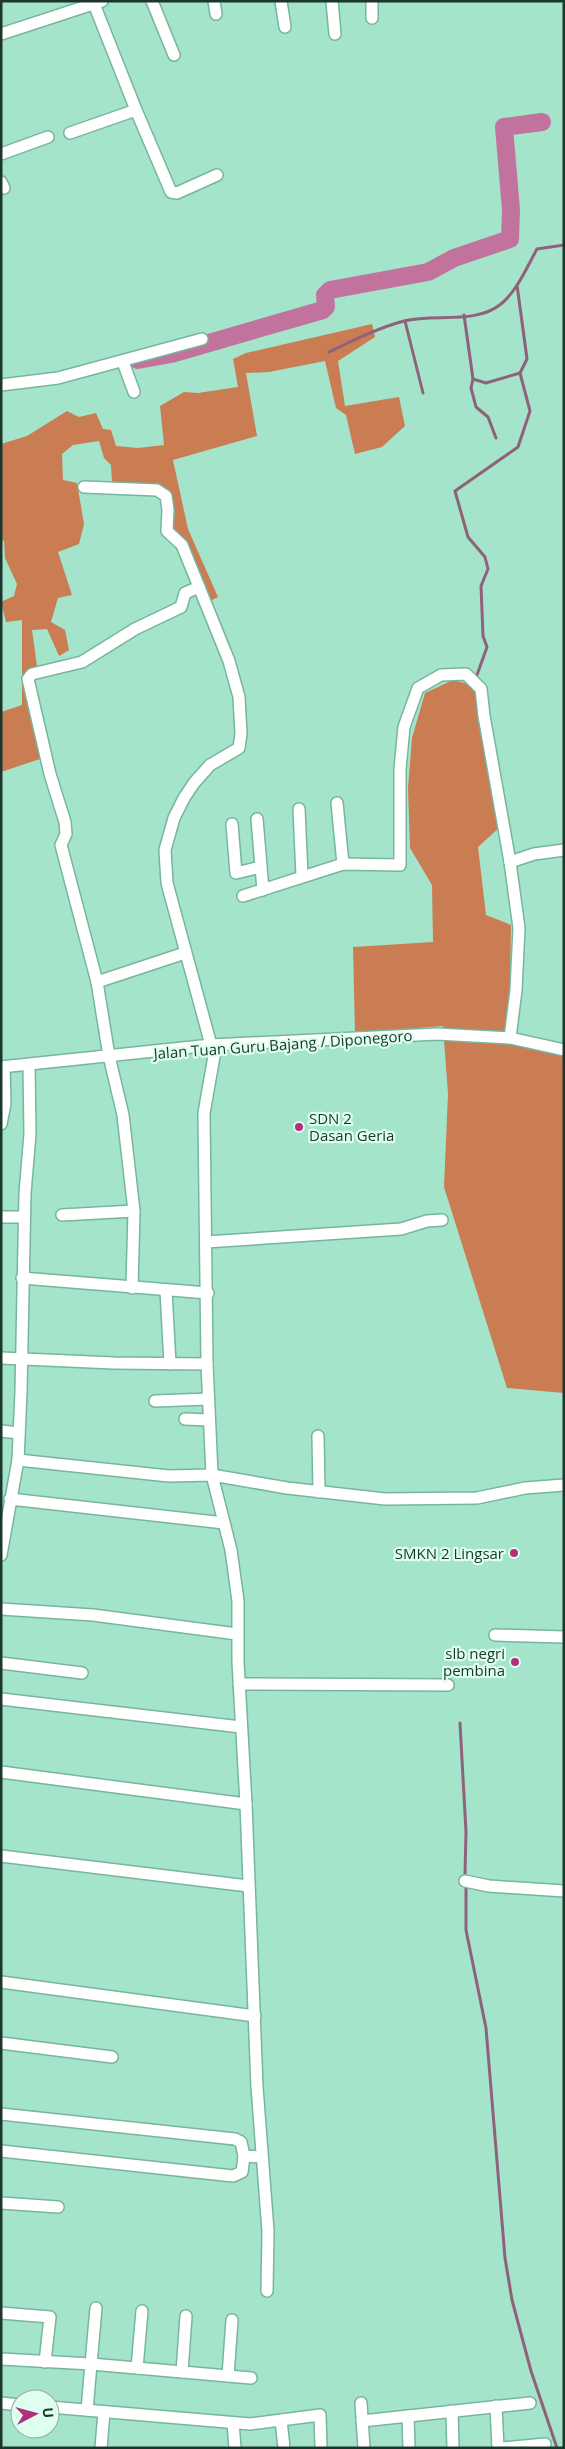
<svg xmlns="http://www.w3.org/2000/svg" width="565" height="2449" font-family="'Open Sans',sans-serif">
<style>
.forest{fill:#ca7c53}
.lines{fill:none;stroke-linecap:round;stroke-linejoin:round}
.stream{stroke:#90617b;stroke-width:3}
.river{stroke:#c2739d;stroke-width:18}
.minor-casing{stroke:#77b69d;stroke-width:14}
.minor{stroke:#fff;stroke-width:11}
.poi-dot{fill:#b0307e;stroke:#defef0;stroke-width:2}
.labels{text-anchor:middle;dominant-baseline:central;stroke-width:4.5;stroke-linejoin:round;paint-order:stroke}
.street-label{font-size:15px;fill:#1c362c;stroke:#defef0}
.poi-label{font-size:15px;fill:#1c362c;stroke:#defef0;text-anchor:end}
</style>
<rect width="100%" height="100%" fill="#a4e4ca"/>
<g class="forest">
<polygon points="372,324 375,337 338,361 345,406 399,397 405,426 382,447 355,454 346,415 336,408 325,361 269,372 246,373 257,436 173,460 188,529 218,597 210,601 183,540 171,525 157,486 112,482 111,465 104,458 99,441 73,445 62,454 63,480 77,483 84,524 79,544 58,552 72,595 58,598 51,622 65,630 69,650 59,656 47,629 32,630 37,666 25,678 43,758 1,772 1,712 22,705 22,620 6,622 1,602 14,596 17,584 5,558 4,541 1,539 1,444 27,436 67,411 79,417 96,413 103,429 111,430 116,446 138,448 164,445 160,406 184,392 198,393 238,387 233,359 246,353"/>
<polygon points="453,680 476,686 478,714 500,827 478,847 486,915 511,925 509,1044 564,1055 564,1393 507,1388 444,1187 448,1094 443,1026 355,1033 353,947 433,942 432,885 410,848 408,788 412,738 425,693"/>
</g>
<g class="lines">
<g class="stream">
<polyline points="464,315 473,379 471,388 476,407 488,417 496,438"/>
<polyline points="405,321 423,393"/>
<path d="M329,352C354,340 378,328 404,321C435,313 475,325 501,304C517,291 527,267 537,249L564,245"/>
<polyline points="473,379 486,383 520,373 527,359 517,285"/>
<polyline points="477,675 487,647 483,636 481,586 488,569 485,557 468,537 455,491 518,447 530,411 520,373"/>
<polyline points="460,1723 466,1832 465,1874"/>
<polyline points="466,1886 466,1930 486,2028 505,2258 512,2300 531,2371 557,2448"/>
</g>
<polyline class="river" points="138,360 171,354 323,310 326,307 325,295 330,290 428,272 454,258 510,239 511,210 504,127 542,122"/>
<g class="minor-casing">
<g id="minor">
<polyline points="152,1 174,55"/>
<polyline points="214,1 216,14"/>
<polyline points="281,1 285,27"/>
<polyline points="332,1 335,34"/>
<polyline points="372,1 372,18"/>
<polyline points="1,34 102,1"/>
<polyline points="136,110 171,192 177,193 217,175"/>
<polyline points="70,133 136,110 94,4"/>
<polyline points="1,154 48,137"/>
<polyline points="1,182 4,188"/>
<polyline points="123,362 134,392"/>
<polyline points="1,385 58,378 202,339"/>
<polyline points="84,487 157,490 166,496 168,510 167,531 182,545 229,661 239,697 241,734 239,748 210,765 194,783 184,798 174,818 165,850 167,883 211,1045"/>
<polyline points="337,803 343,864"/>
<polyline points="299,809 302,876"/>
<polyline points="257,819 263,890"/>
<polyline points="232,824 236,873 261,867"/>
<polyline points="510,862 534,854 564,850"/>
<polyline points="243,896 343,864 400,865 400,769 404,727 418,688 441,675 466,674 481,689 484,716 510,862 519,928 516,990 510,1038"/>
<polyline points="97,982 185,953"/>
<polyline points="216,1045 204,1113 207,1364 212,1475 231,1550 238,1601 238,1662 246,1804 257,2087 268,2231 267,2291"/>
<polyline points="1,1067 211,1045 437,1034 510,1038 564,1050"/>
<polyline points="1,1124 5,1104 4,1067"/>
<polyline points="62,1215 134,1211"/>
<polyline points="1,1217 24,1217"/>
<polyline points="206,1242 401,1229 427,1221 442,1220"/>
<polyline points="22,1278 208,1293"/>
<polyline points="132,1288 134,1211 123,1115 109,1056 97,982 61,845 66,834 65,822 50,774 28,679 32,674 82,662 135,629 181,607 185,593 199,587"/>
<polyline points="166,1291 170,1364"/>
<polyline points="1,1358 114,1363 207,1364"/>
<polyline points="155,1401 208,1399"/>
<polyline points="185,1419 209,1420"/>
<polyline points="1,1431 19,1433"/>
<polyline points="318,1436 319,1492"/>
<polyline points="18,1460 169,1476 212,1475 287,1488 385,1499 477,1498 525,1488 564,1485"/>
<polyline points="10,1499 224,1523"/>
<polyline points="1,1555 18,1460 21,1392 25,1193 30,1134 29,1064"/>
<polyline points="1,1609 93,1615 237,1634"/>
<polyline points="495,1635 564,1637"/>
<polyline points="1,1663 82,1673"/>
<polyline points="239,1684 448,1685"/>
<polyline points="1,1699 241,1727"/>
<polyline points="1,1772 246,1804"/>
<polyline points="1,1856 248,1886"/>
<polyline points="465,1881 489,1886 564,1891"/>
<polyline points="1,1982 255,2016"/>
<polyline points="1,2043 112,2057"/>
<polyline points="1,2114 235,2139 241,2142 244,2156 262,2157"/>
<polyline points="1,2151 233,2176 242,2172 244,2156"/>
<polyline points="1,2203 58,2207"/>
<polyline points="96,2308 91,2364 251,2378"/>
<polyline points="1,2313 50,2317 45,2362"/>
<polyline points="1,2359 91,2364 87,2410"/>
<polyline points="137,2368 142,2311"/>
<polyline points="182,2372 186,2316"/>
<polyline points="228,2376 232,2320"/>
<polyline points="1,2403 20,2405"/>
<polyline points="361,2403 364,2448"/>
<polyline points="496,2406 498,2448"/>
<polyline points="50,2407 250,2424 320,2415 321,2448"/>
<polyline points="452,2411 453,2448"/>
<polyline points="408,2416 409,2448"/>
<polyline points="281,2420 284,2448"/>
<polyline points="362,2421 530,2403"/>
<polyline points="233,2423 235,2448"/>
<polyline points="101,2448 104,2412"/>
<polyline points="503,2448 545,2444"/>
</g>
</g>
<use href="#minor" class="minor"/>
</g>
<g class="poi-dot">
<circle cx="299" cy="1127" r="5"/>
<circle cx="514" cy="1553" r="5"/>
<circle cx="515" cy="1662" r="5"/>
</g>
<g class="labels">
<g class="street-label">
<text transform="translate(283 1044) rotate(-4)">Jalan Tuan Guru Bajang / Diponegoro</text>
</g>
<g class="poi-label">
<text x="309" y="1118" text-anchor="start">SDN 2<tspan x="309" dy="17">Dasan Geria</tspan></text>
<text x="504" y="1553">SMKN 2 Lingsar</text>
<text x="505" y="1653">slb negri<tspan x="505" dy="17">pembina</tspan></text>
</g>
</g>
<rect width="565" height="2449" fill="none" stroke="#1c362c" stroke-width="5"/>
<g transform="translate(35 2414) rotate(84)"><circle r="24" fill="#defef0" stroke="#90aea2"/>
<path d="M0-4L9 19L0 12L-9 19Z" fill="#b0307e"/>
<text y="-8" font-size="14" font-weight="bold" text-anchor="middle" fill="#1c362c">U</text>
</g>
</svg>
